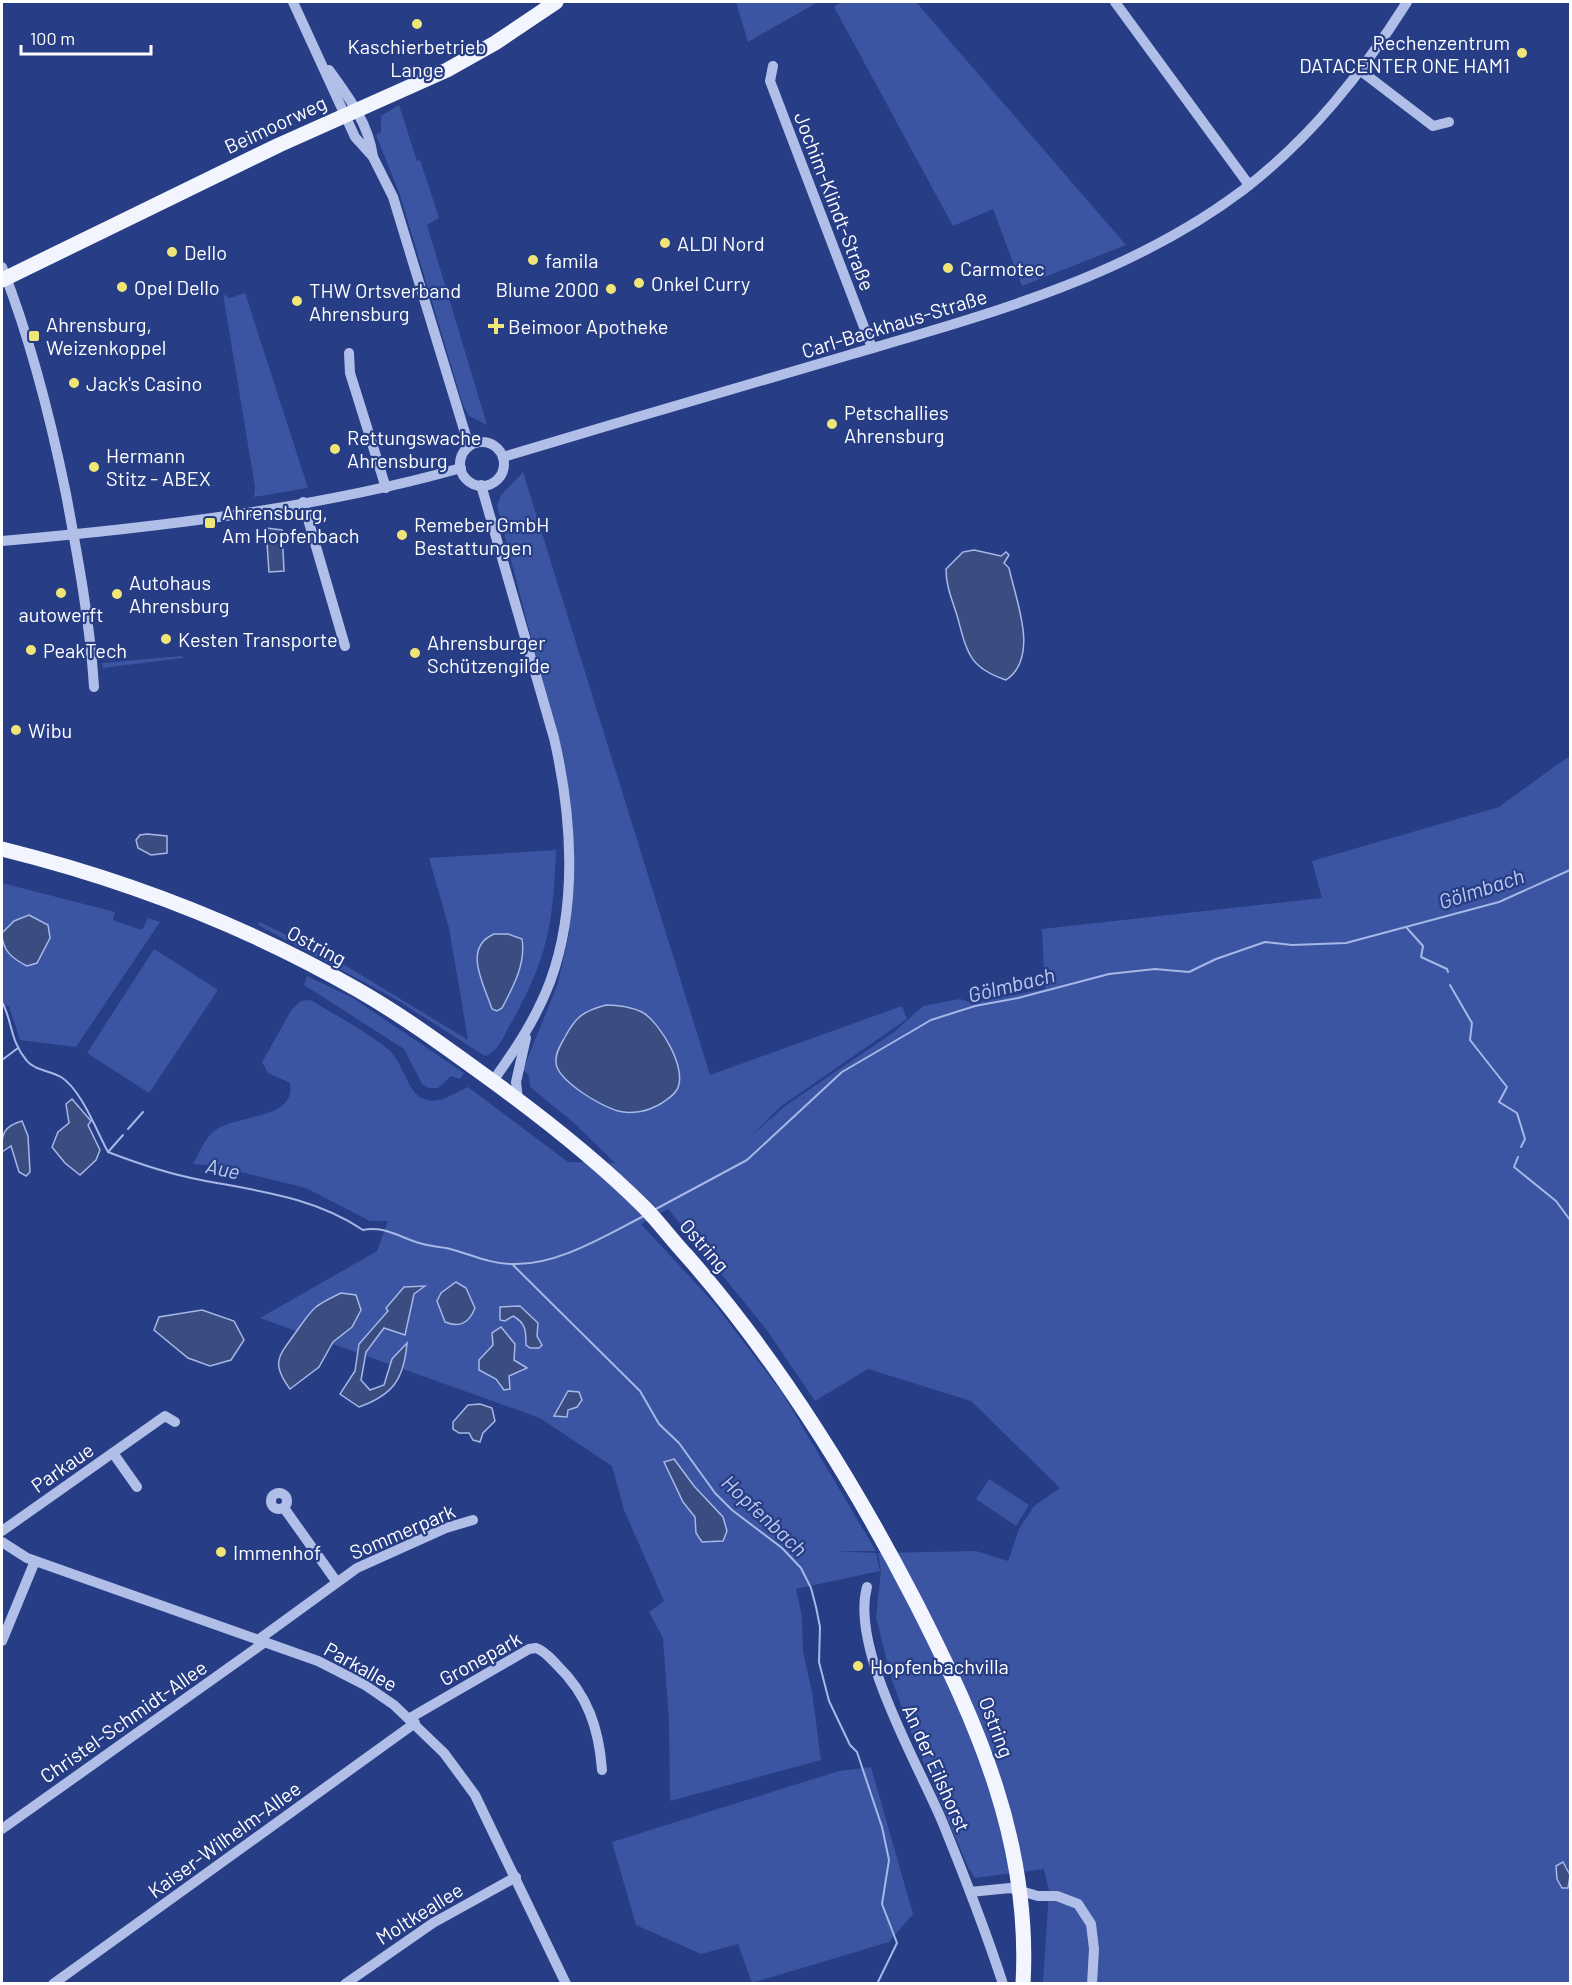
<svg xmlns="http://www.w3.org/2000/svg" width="1572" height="1985" font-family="Barlow,sans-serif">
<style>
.green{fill:#3b55a2;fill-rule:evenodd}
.water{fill:#3b4c81;stroke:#a6b7e8;stroke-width:1.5}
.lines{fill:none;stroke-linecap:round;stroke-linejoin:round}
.stream{stroke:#a6b7e8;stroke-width:2}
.minor{stroke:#b1bfe8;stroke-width:10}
.major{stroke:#f3f5fe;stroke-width:15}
.poi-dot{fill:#f0e677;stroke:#273d85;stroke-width:2}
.labels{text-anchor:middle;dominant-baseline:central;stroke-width:4.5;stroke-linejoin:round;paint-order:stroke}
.poi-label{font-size:20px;fill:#fff;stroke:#273d85;text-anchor:start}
.street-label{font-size:20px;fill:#fff;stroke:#273d85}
.water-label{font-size:21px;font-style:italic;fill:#bdcaef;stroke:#273d85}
</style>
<rect width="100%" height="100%" fill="#273d85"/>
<g class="green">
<polygon points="736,2 818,2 748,42"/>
<polygon points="841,2 916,2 1126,245 1022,286 993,209 953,226 834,7"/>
<polygon points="399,105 417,161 420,160 439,218 427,225 487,425 469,416 463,405 400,195 376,135 381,132 381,116"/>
<polygon points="245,293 308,488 254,497 255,487 223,294 230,298"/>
<path d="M523,472L710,1075L902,1006L907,1019L780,1107L749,1138L785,1106L894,1032L923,1006L960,999L972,1003L1045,989L1042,929L1322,898L1312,861L1499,807L1565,759L1570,757V1875L1567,1865L1560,1883L1562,1888L1570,1882V1983H1043L1049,1891L1044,1869L975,1878L968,1867L909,1728L891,1677L876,1617L881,1571L878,1553L976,1551L1008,1561L1019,1529L1034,1506L1060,1488L971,1401L868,1369L815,1401L766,1329L668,1209L641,1224L714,1303L783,1394L876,1551H833L876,1553L880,1571L796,1589L802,1617L803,1651L812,1692L821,1760L670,1801L669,1721L663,1638L649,1612L664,1601L624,1510L612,1466L540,1418L260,1318L377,1251L388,1221H370L306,1188L216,1166L193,1164C199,1154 204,1140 213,1132C232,1114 297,1121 290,1083L268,1073L262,1062L292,1009L301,1001L311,1000C336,1016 367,1031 390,1051C403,1064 408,1090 420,1097C436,1107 453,1094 468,1087L568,1162L615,1163L574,1123L530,1087L529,1075L523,1070L558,983L569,933L572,900L565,768L497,506L501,495ZM592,1009L652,1020L665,1037L677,1064L664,1100L655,1107L601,1104L569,1084L560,1047C568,1031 574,1015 592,1009Z"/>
<polygon points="182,656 183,658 103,668 102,663"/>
<path d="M556,850C553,925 548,958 510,1025C503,1037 499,1051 485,1056L397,1000L258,925L260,922L333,958L468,1040L449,928L429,858Z"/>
<polygon points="2,883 115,912 113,920 142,930 148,918 160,922 76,1047 20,1040 9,1006 2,1005 2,942 12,958 14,921 2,933"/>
<polygon points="154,949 218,990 149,1093 87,1053"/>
<polygon points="307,976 353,998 464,1073 460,1079 451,1076 438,1088 429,1088 422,1084 404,1049 304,985"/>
<polygon points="989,1479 1029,1505 1016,1526 976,1499"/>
<polygon points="871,1767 913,1914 889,1942 752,1983 738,1944 701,1954 636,1925 612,1842 839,1771"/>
</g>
<g class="water">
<polygon points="266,528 282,530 284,571 269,572"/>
<path d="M974,550L1001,556L1006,552L1009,555L1004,563L1009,568C1016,601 1040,657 1006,680C969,668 967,652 958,619C953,601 946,588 946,569L963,552Z"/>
<polygon points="147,834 167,836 167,853 151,855 138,848 136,840 140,835"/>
<path d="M29,915L48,925L50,938L37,963L27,966C13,959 2,951 2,933L14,921Z"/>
<path d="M494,934H508L522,939C526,964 513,987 502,1008L497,1011L492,1009C484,984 462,948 494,934Z"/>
<path d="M606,1005C618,1005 631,1007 642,1012C660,1022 690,1072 676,1091C673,1096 660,1105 654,1107C645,1112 629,1114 618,1111C602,1107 556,1080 556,1062C555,1053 561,1044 565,1037C576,1016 584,1011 606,1005Z"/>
<polygon points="72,1099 91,1121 88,1125 100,1150 96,1160 80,1175 65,1163 52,1147 58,1132 69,1123 66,1104"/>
<path d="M22,1121L28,1136L30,1172L26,1176L19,1172L11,1146L2,1152C1,1134 4,1126 22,1121Z"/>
<path d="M456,1282L466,1288L475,1308C469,1323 460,1328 445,1322L437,1301L441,1293Z"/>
<path d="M425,1286L414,1294L405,1335L384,1328L366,1352L361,1380L370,1390L384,1385L392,1359L407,1343C404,1379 393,1395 359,1407L340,1394L355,1371L359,1344L388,1311L386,1308L404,1287Z"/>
<path d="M341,1293L356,1295L361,1310L352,1327L333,1342L319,1367L290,1389C270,1362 279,1356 296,1332C314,1307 312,1307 341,1293Z"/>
<path d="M520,1306L538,1323L537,1336L542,1345L539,1348H530L526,1345C526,1331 526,1323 513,1316L505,1321L500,1320V1307Z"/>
<polygon points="202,1310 234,1321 244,1340 231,1360 210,1366 188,1358 154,1330 159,1317"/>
<polygon points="501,1327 515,1344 514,1360 527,1368 509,1376 510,1389 504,1390 496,1379 479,1370 479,1360 493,1345 492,1333"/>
<polygon points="568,1391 579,1392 582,1400 577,1407 568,1410 567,1417 554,1416"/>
<polygon points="480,1404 492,1408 495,1421 483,1433 480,1442 473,1440 469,1433 459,1433 453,1429 453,1422 468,1405"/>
<polygon points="674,1459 694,1486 723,1517 727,1531 723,1541 702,1542 696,1533 695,1517 683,1502 664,1462"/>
<polygon points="1563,1862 1570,1875 1568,1888 1562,1888 1557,1879 1556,1866"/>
</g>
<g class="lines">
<g class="stream">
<polyline points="1406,927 1423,946 1421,957 1447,969 1448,972"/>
<polyline points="1450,985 1472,1023 1470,1040 1507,1087 1499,1102 1517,1113 1525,1139 1521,1147"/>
<path d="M2,1002C13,1022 9,1039 27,1061C34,1070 51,1071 61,1077C81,1089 97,1132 108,1152C139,1164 169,1174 201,1180C258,1191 314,1197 363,1230C385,1225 402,1239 423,1244C431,1246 439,1247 446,1248C468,1253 489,1264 512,1264C557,1266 606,1235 644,1216"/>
<polyline points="2,1060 18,1048"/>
<polyline points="128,1129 143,1112"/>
<polyline points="108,1152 123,1135"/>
<polyline points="1518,1157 1514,1167 1556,1201 1570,1220"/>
<polyline points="654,1210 747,1160 842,1072 931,1020 975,1006 1018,998 1109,974 1155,969 1189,972 1216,959 1265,942 1292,945 1346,943 1499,902 1570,870"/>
<polyline points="513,1265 640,1391 659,1424 679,1443 715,1493 732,1510 782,1548 801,1568 811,1588 816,1607 820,1627 819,1662 829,1701 850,1745 857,1752 882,1827 889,1860 882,1904 897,1943 877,1984"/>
</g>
<g class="minor">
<polyline points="293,2 355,137 373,157 393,197 469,446"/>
<polyline points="1115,2 1249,185"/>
<polyline points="773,66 770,81 872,348"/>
<path d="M329,70C348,96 369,124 373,157"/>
<polyline points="1361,71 1433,126 1449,122"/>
<path d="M2,267C31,340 50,416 66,494C78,558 90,622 94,687"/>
<polyline points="349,353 350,373 386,488"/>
<circle cx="482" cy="464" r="22"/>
<path d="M503,457C618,422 734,389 849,355C986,315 1128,277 1243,190C1311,138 1362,73 1407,2"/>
<path d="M481,485L554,738C572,816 578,906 550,982C536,1019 515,1050 493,1081"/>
<polyline points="303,502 345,646"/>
<path d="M2,541C151,528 316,509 461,468"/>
<polyline points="518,1099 516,1082 526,1038"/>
<polyline points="113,1453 137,1487"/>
<circle cx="279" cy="1501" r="8"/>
<polyline points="284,1508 336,1581"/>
<polyline points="2,1531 165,1416 175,1422"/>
<polyline points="2,1542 27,1558 318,1661 365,1685 394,1705 444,1753 475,1795 566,1984"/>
<path d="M867,1587C850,1648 918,1764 942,1821C964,1875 985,1929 1003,1984"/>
<polyline points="258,1640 357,1568 446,1528 473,1520"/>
<polyline points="2,1641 35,1561"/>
<path d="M410,1718L529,1649L536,1648C545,1651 551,1659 557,1665C588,1695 599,1729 602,1770"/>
<polyline points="2,1829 265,1642"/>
<polyline points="970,1892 1010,1888 1038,1896 1057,1896 1078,1904 1091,1924 1094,1949 1092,1984"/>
<polyline points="53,1984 415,1723"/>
<polyline points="345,1984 433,1923 516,1877"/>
</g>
<g class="major">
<polyline points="2,280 279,145 447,70 495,43 556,2"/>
<path d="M2,849C127,880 245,925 358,990C400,1014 440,1043 480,1072C537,1113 594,1157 644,1207C659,1222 672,1240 687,1256C779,1361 852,1479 916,1603C978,1725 1031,1843 1023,1984"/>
</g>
</g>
<g class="poi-dot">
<circle cx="417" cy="24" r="6"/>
<circle cx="1522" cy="53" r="6"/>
<circle cx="665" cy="243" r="6"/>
<circle cx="172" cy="252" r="6"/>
<circle cx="533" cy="260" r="6"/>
<circle cx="948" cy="268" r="6"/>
<circle cx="639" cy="283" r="6"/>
<circle cx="122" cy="287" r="6"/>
<circle cx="611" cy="289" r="6"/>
<circle cx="297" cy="301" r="6"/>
<path d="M493 317h6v6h6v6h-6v6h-6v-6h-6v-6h6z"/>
<rect x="28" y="330" width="12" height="12" rx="3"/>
<circle cx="74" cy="383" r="6"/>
<circle cx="832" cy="424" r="6"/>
<circle cx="335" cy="449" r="6"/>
<circle cx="94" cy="467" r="6"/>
<rect x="204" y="517" width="12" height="12" rx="3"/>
<circle cx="402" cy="535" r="6"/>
<circle cx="61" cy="593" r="6"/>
<circle cx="117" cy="594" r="6"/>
<circle cx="166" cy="639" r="6"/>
<circle cx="31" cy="650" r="6"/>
<circle cx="415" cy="653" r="6"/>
<circle cx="16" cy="730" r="6"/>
<circle cx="221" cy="1552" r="6"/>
<circle cx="858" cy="1666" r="6"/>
</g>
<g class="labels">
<g class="poi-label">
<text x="1510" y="42" text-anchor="end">Rechenzentrum<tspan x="1510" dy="23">DATACENTER ONE HAM1</tspan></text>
<text x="417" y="46" text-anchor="middle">Kaschierbetrieb<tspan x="417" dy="23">Lange</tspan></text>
<text x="677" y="243">ALDI Nord</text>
<text x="184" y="252">Dello</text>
<text x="545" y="260">famila</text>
<text x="960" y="268">Carmotec</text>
<text x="651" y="283">Onkel Curry</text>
<text x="134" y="287">Opel Dello</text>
<text x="599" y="289" text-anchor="end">Blume 2000</text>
<text x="309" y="290">THW Ortsverband<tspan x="309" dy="23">Ahrensburg</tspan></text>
<text x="46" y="324">Ahrensburg,<tspan x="46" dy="23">Weizenkoppel</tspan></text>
<text x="508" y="326">Beimoor Apotheke</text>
<text x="86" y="383">Jack's Casino</text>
<text x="844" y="412">Petschallies<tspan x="844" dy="23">Ahrensburg</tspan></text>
<text x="347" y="437">Rettungswache<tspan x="347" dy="23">Ahrensburg</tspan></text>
<text x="106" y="455">Hermann<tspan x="106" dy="23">Stitz - ABEX</tspan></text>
<text x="222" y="512">Ahrensburg,<tspan x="222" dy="23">Am Hopfenbach</tspan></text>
<text x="414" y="524">Remeber GmbH<tspan x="414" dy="23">Bestattungen</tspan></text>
<text x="129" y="582">Autohaus<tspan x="129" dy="23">Ahrensburg</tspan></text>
<text x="61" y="614" text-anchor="middle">autowerft</text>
<text x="178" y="639">Kesten Transporte</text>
<text x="427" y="642">Ahrensburger<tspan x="427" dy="23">Schützengilde</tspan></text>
<text x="43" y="650">PeakTech</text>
<text x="28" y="730">Wibu</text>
<text x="233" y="1552">Immenhof</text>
<text x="870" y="1666">Hopfenbachvilla</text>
</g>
<g class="street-label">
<text transform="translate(275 124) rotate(-25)">Beimoorweg</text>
<text transform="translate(835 201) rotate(69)">Jochim-Klindt-Straße</text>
<text transform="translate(894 323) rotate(-17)">Carl-Backhaus-Straße</text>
<text transform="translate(317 945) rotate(28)">Ostring</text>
<text transform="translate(705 1245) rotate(49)">Ostring</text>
<text transform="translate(62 1467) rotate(-35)">Parkaue</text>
<text transform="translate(402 1531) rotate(-23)">Sommerpark</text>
<text transform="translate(480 1658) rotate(-29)">Gronepark</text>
<text transform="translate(361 1666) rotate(29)">Parkallee</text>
<text transform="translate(123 1721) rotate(-35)">Christel-Schmidt-Allee</text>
<text transform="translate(997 1727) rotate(69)">Ostring</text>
<text transform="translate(937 1768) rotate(66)">An der Eilshorst</text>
<text transform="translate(224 1839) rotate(-36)">Kaiser-Wilhelm-Allee</text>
<text transform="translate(419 1913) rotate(-32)">Moltkeallee</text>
</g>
<g class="water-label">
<text transform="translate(1481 888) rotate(-18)">Gölmbach</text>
<text transform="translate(1011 984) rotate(-14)">Gölmbach</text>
<text transform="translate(223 1168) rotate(12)">Aue</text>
<text transform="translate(765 1515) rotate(43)">Hopfenbach</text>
</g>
</g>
<rect width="1572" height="1985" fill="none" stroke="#ffffff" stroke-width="6"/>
<path d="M21 45v9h130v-9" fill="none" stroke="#ffffff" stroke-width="3"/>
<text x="30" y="45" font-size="18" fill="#ffffff" stroke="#273d85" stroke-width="4.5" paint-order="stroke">100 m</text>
</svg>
